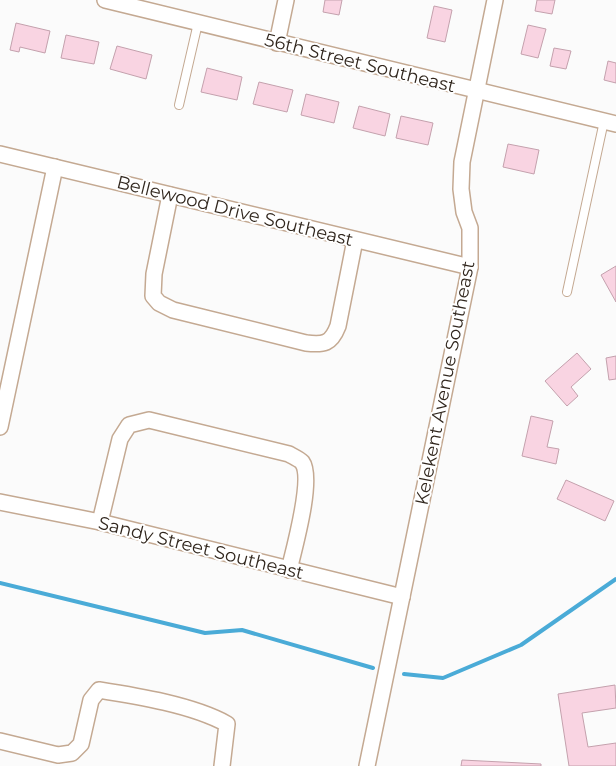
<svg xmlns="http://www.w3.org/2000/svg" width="616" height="766" font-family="Montserrat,sans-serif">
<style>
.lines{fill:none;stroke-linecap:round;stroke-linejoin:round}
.stream{stroke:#4aabd7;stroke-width:4}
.building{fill:#f9d4e2;stroke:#c4a1ad}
.lane-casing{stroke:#c4a992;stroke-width:10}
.street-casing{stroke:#c4a992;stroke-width:18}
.lane{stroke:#fff;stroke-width:8}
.street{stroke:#fff;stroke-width:15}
.labels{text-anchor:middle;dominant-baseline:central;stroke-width:4;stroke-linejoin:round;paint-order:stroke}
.street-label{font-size:18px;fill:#31271e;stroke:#fff}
</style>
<rect width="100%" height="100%" fill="#fbfbfb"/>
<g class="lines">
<g class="stream">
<polyline points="0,583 205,633 242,630 373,668"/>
<polyline points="404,674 443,678 521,645 616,579"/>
</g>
</g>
<g class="building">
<polygon points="325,0 342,0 339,15 323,12"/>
<polygon points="537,0 555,0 552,14 535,11"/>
<polygon points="434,6 452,10 445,42 427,38"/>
<polygon points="16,23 50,31 45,53 20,47 19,52 10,50"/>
<polygon points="528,25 546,29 538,58 521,54"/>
<polygon points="66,35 99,42 94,64 61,58"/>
<polygon points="117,46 152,55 146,79 110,69"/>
<polygon points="554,48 571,51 566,69 550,66"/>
<polygon points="608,61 616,63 616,83 604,80"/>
<polygon points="207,68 242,77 237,100 201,92"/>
<polygon points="259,82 293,90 287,112 253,104"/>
<polygon points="306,94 339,102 334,123 301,115"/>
<polygon points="359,106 390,114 385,136 353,128"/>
<polygon points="401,116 433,123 428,145 396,138"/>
<polygon points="508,144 539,150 534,174 503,167"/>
<polygon points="616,266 616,302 601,275"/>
<polygon points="577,353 591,369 571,387 578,396 567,406 545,381"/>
<polygon points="616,356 616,379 609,380 606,358"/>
<polygon points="531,416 553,421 547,447 559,449 556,464 522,456"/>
<polygon points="566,480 614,501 605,521 557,499"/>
<polygon points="615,685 616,708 582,713 588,747 616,743 616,766 569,766 558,694"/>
<polygon points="462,760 541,764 541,766 461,766"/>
</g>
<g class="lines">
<g class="lane-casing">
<g id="lane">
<polyline points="179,105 198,23"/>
<polyline points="567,292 604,121"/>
</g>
</g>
<g class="street-casing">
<g id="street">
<polyline points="105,0 616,124"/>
<polyline points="277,43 286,0"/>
<polyline points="0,154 470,267"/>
<path d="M170,195L154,274L153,296L159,303L173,310L306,343C324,345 331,344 338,326L355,240"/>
<polyline points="0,427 55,167"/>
<polyline points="0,502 100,522 402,597"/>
<path d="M100,522L120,439L129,425L149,420L289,454C292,456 299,459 302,462C314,478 294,549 289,570"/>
<path d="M0,741L58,755L72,753L81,744L91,700L99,690C137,696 193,705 227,724L222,766"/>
<polyline points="367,766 470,267 470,228 464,212 461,189 462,162 495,0"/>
</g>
</g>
<use href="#lane" class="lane"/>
<use href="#street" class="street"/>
</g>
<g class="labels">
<g class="street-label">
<text transform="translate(360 63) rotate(14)">56th Street Southeast</text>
<text transform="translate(235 211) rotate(14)">Bellewood Drive Southeast</text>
<text transform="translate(445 383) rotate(-79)">Kelekent Avenue Southeast</text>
<text transform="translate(201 548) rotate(14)">Sandy Street Southeast</text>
</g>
</g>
</svg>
